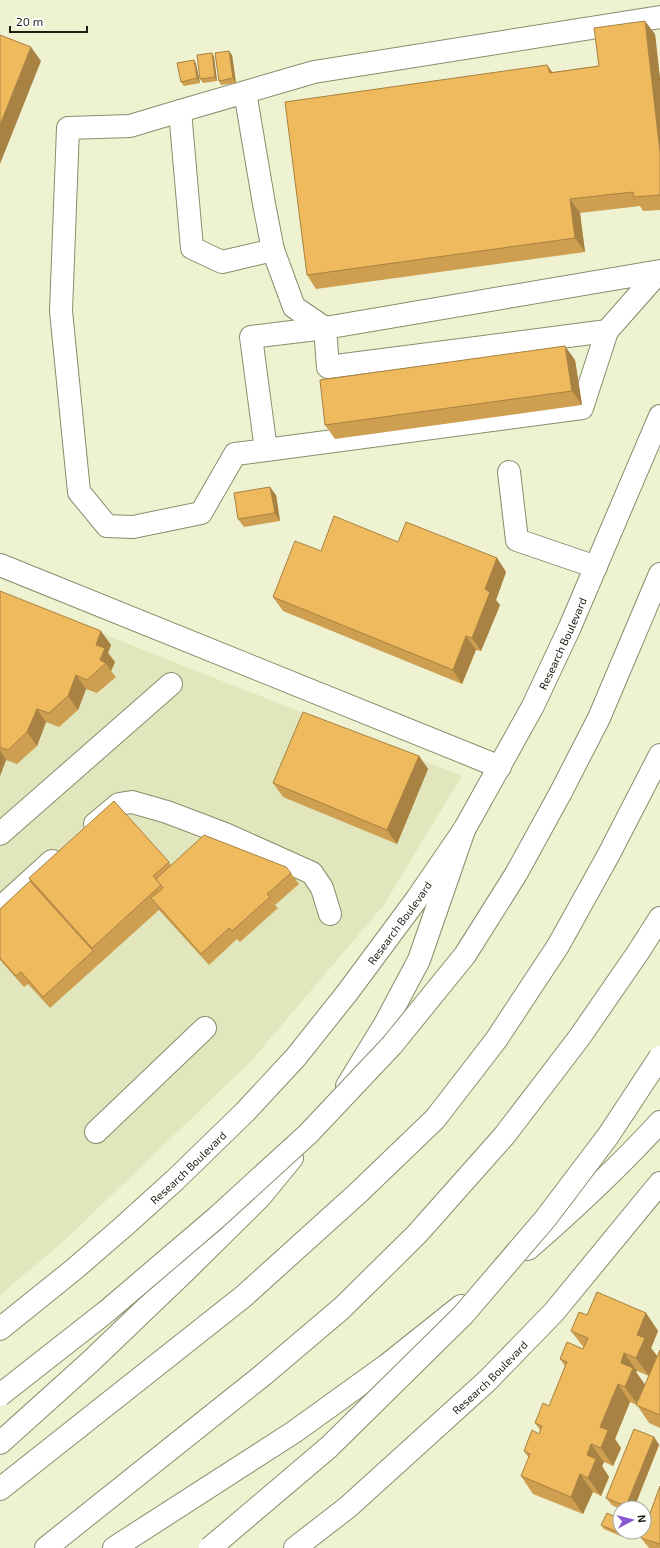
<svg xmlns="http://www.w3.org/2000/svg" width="660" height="1548" font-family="'Exo 2',sans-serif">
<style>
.built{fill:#e1e6bc}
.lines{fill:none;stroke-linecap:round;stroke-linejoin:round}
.minor-casing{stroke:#898d6d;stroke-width:24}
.major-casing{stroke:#898d6d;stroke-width:24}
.highway-casing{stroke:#898d6d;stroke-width:24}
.minor{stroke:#fff;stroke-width:22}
.major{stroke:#fff;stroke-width:22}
.highway{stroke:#fff;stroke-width:22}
.highway-bridge-casing{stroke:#898d6d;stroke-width:24;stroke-linecap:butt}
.highway-bridge{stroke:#fff;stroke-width:22}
.wall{fill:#ce9f51}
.shaded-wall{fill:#a78242}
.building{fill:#efb95e;stroke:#a78242}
.labels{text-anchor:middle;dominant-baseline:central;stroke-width:3.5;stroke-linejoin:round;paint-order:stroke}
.street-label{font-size:11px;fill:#1d1e12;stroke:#fff}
</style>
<rect width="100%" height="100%" fill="#eef2d0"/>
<polygon class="built" points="0,593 462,776 383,906 251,1061 65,1240 0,1295"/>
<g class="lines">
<g class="minor-casing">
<g id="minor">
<polyline points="245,92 264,204 273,250 222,262 192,248 180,111 314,72 660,17"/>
<polyline points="180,111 130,126 68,128 61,311 79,492 107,526 133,527 201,513 235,454 266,450"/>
<polyline points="273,250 294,307 325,328"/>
<polygon points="660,271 607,331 328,367 325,328"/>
<polyline points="325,328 251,337 266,450 582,408 607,331"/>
<polyline points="509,472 517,540 596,567"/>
<polyline points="0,565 500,767"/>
<polyline points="95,824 119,804 132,802 167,812 225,834 312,873 322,888 330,914"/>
<polyline points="0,834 171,684"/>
<polyline points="0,908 52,861"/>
<polyline points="96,1132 205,1028"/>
</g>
</g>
<g class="major-casing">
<g id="major">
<path id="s1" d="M0,1329L72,1271L123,1227L175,1180L245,1112L296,1057L347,993L416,900L464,830L533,706L570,627L660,416"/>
<path id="s2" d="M295,1548L348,1507L487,1381L554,1312L660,1183"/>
</g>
</g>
<g class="highway-casing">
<g id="highway">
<polyline points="561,792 599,718 660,574"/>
<polyline points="347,1086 385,1024 419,960 464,830"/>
<path d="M528,1249C574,1209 619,1167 660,1122"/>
<polyline points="0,1443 90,1362 183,1273 260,1197 292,1158"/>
<polyline points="0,1489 244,1296 358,1193 435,1119 496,1040 558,946 609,854 660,755"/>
<polyline points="46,1548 263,1375 342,1308 417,1234 504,1136 579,1038 639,951 660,918"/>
<polyline points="114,1548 294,1432 387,1365 461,1306"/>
</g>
</g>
<use href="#minor" class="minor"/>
<use href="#major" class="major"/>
<use href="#highway" class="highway"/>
<g class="highway-bridge-casing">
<g id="highway-bridge">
<polyline points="0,1395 107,1311 216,1218 308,1134 392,1045 465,955 516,874 561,792"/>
<polyline points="210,1548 329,1447 463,1315 546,1218 608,1136 660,1057"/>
</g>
</g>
<use href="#highway-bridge" class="highway-bridge"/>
</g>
<g class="wall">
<polygon points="655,34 660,79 660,210 643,211 640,206 580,213 585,252 316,289 307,275 547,65 552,72 599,66"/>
<polygon points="212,53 214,57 217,81 203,83 200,79"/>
<polygon points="232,55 236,83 221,85 219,81"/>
<polygon points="194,60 196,64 200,83 184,86 181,82"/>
<polygon points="575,360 582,405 335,439 325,425"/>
<polygon points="276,495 280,521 244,527 238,519"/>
<polygon points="398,542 497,558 506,572 496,600 500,605 481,651 476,650 462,684 283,611 273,597 321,551"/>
<polygon points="0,591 111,645 108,653 115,662 111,671 116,677 97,693 86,689 78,710 59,727 46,722 37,746 17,764 6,760 0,776"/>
<polygon points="419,756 428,769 397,844 283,797 273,783"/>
<polygon points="169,862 171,865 291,873 299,884 275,905 278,908 240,942 237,939 209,965 159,910 50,1008 28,984 24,987 0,960 0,909 30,881 29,878"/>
<polygon points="646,1313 658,1331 651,1348 657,1356 649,1376 637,1371 636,1372 645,1385 660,1350 660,1428 649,1423 637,1405 630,1402 615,1439 621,1448 613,1466 604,1462 602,1466 609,1477 601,1496 593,1492 583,1514 533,1494 521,1476 529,1458 524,1451 539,1434 540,1430 535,1423 549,1406 565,1366 560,1359 584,1348 571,1331 587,1315"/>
<polygon points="654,1437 659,1445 634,1508 620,1508 620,1509 612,1505 606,1498"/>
<polygon points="660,1486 660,1548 649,1548 641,1538"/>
<polygon points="601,1525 620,1532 625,1532 623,1537 604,1529"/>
</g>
<g class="shaded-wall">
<polygon points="645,21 655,34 660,79 660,152"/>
<polygon points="31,47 41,61 0,164 0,125"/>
<polygon points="229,51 232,55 236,83 233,78"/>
<polygon points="212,53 214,57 217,81 215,77"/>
<polygon points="194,60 196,64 200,83 197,78"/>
<polygon points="547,65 557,79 550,73"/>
<polygon points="570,199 580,213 585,252 575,238"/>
<polygon points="565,346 575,360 582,405 572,391"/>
<polygon points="270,487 276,495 280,521 275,513"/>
<polygon points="497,558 506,572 496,600 500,605 481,651 472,638 485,589"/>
<polygon points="101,631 111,645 108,653 115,662 111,671 106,663 100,660 96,645"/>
<polygon points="466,636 476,650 462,684 453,670"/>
<polygon points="76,675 86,689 78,710 68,696"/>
<polygon points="37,709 46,722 37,746 27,732"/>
<polygon points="0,750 6,760 0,776"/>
<polygon points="419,756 428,769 397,844 387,830"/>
<polygon points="646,1313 658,1331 651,1348 657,1356 649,1376 636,1358 637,1335"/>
<polygon points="624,1353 637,1371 636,1372 646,1386 638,1405 625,1387 621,1363"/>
<polygon points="618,1384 630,1402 615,1439 621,1448 613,1466 601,1448 600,1427"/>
<polygon points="654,1437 659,1445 634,1508 628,1508 626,1506"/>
<polygon points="591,1444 604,1462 602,1466 609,1477 601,1496 588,1478 587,1455"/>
<polygon points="580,1474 593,1492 583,1514 571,1497"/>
<polygon points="620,1532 625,1532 623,1537 620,1533"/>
</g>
<g class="building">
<polygon points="645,21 660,152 660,195 634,197 633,192 570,199 575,238 307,275 285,102 547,65 550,73 599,66 594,28"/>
<polygon points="0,35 31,47 0,125"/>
<polygon points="229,51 233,78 219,81 215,53"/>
<polygon points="212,53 215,77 200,79 197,55"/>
<polygon points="194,60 197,78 181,82 177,63"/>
<polygon points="565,346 572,391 325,425 320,380"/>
<polygon points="270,487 275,513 238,519 234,493"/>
<polygon points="334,516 398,542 406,522 497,558 485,589 490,592 472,638 466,636 453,670 273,597 295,541 321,551"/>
<polygon points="0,591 101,631 96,645 105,648 100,660 106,663 87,680 76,675 68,696 49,713 37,709 27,732 8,750 0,747"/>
<polygon points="303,712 419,756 387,830 273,783"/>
<polygon points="114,801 169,862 153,876 161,885 92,948 29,878"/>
<polygon points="204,835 286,867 291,873 267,894 270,897 232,931 229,928 201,954 151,898 163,888 156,879"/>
<polygon points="30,881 93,951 43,997 21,972 16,976 0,958 0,909"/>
<polygon points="597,1292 646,1313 637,1335 645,1338 636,1358 624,1353 621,1363 633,1368 625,1387 618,1384 600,1427 608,1430 601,1448 591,1444 587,1455 596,1459 588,1478 580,1474 571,1497 521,1476 530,1454 524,1451 532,1430 539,1434 542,1426 535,1423 543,1403 549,1406 567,1362 560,1359 567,1342 583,1349 588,1338 571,1331 579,1312 587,1315"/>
<polygon points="660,1350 660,1415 636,1405"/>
<polygon points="634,1429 654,1437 626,1506 606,1498"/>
<polygon points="660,1486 660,1544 641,1538 643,1532 644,1532 644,1530"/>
<polygon points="607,1513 620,1519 620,1533 601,1525"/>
</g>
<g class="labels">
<g class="street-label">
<text stroke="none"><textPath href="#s1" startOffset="896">Research Boulevard</textPath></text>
<text stroke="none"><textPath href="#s1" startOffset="572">Research Boulevard</textPath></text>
<text stroke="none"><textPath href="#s1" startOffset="248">Research Boulevard</textPath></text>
<text stroke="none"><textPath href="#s2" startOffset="259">Research Boulevard</textPath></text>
</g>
</g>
<g transform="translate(632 1520) rotate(83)"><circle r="19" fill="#ffffff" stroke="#a5a5a0"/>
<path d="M0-3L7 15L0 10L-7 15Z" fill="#8a59d1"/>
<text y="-6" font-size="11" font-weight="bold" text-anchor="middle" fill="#1d1e12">N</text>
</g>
<path d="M10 26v6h77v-6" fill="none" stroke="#1d1e12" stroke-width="2"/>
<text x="16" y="26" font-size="12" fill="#1d1e12" stroke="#ffffff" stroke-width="3" paint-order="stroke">20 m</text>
</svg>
